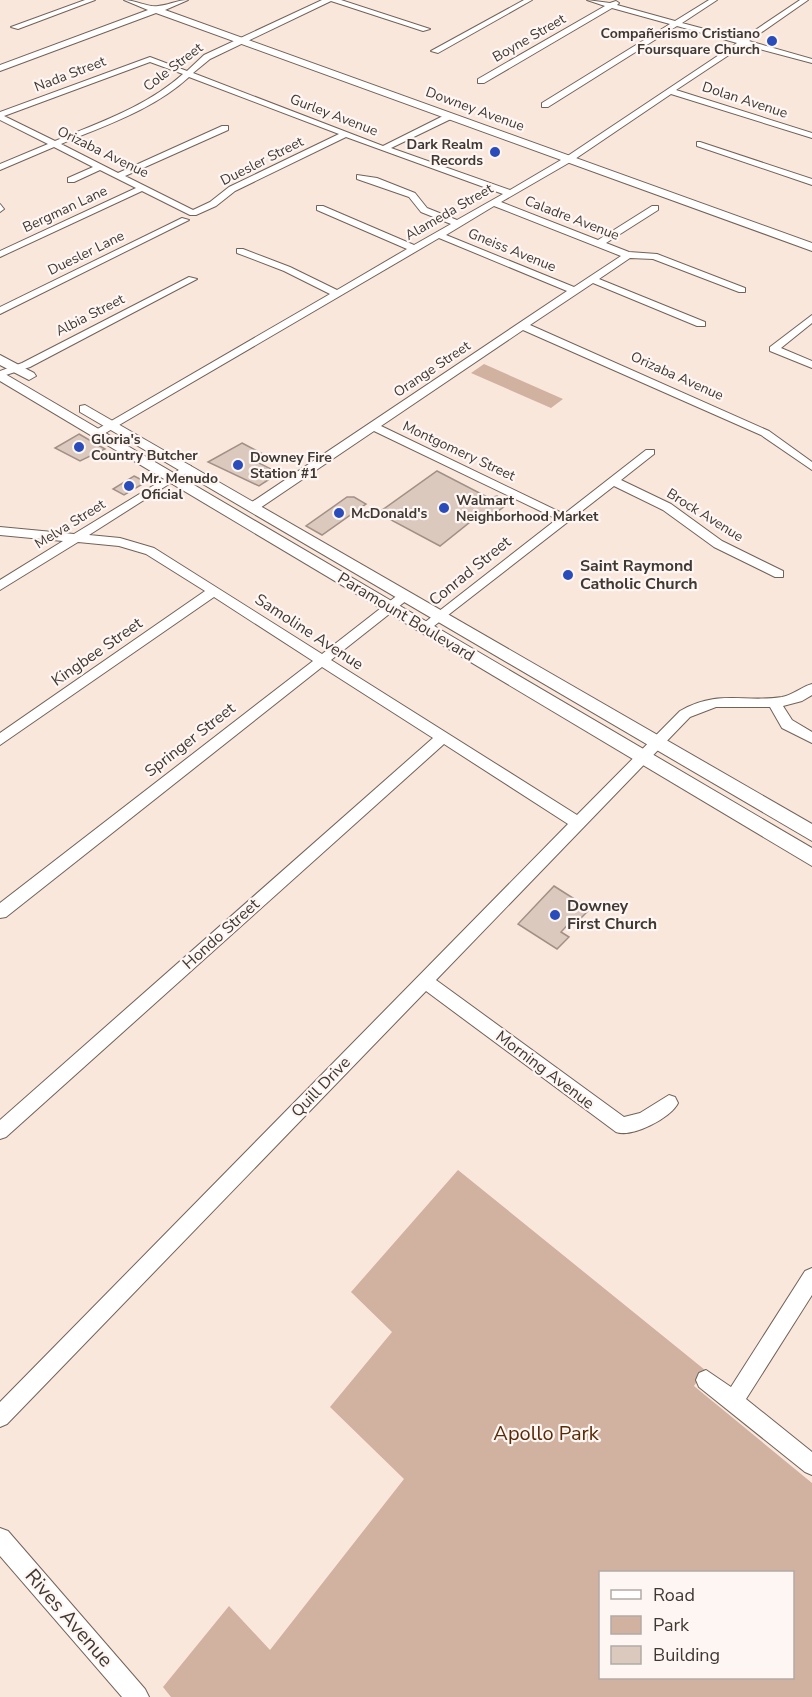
<svg xmlns="http://www.w3.org/2000/svg" width="812" height="1697" font-family="'Nunito Sans',sans-serif">
<style>
.green{fill:#d1b19f;fill-rule:evenodd}
.building{fill:#dcc9be;stroke:#a29086;stroke-width:1.5}
.lines{fill:none;stroke-linecap:round;stroke-linejoin:round}
.minor-casing{stroke:#726258;stroke-width:2}
.major-casing{stroke:#726258;stroke-width:2}
.minor{fill:#fff;fill-rule:evenodd}
.major{fill:#fff;fill-rule:evenodd}
.poi-dot{fill:#2a4cbb;stroke:#fef6f2;stroke-width:2}
.labels{text-anchor:middle;dominant-baseline:central;stroke-width:4.5;stroke-linejoin:round;paint-order:stroke}
.far-poi-label{font-size:14px;font-weight:bold;fill:#3f3833;stroke:#fef6f2;text-anchor:start}
.far-street-label{font-size:14px;fill:#3f3833;stroke:#fef6f2}
.poi-label{font-size:16px;font-weight:bold;fill:#3f3833;stroke:#fef6f2;text-anchor:start}
.street-label{font-size:16px;fill:#3f3833;stroke:#fef6f2}
.near-park-label{font-size:20px;fill:#582a07;stroke:#fef6f2}
.near-street-label{font-size:20px;fill:#3f3833;stroke:#fef6f2}
</style>
<rect width="100%" height="100%" fill="#fae7dc"/>
<g class="green">
<polygon points="484,364 563,399 551,408 471,373"/>
<path d="M458,1170L705,1370L694,1386L812,1483V1697H171L163,1687L229,1606L270,1650L404,1479L330,1407L392,1332L351,1292ZM600,1572H792V1678H600Z"/>
</g>
<g class="building">
<polygon points="79,434 105,449 80,461 55,448"/>
<polygon points="242,443 261,453 251,459 279,473 259,486 208,462"/>
<polygon points="437,471 489,498 497,496 509,503 482,523 474,519 440,546 378,513"/>
<polygon points="134,476 146,482 124,495 113,489"/>
<polygon points="347,497 354,497 366,504 322,535 306,526"/>
<polygon points="554,886 590,909 579,920 575,917 561,932 569,937 557,949 518,924"/>
</g>
<g class="lines">
<g class="minor-casing">
<g id="minor">
<polygon points="85,0 95,0 18,29 11,27"/>
<path d="M322,0H341L430,29L423,31L331,1L210,59L193,73L383,146L447,114H453V118L391,148L510,190L566,157L737,43L677,26L548,107H542V103L670,24L612,8L484,83H478V79L605,6L587,0L610,3L616,1L619,3L617,5L675,21L709,0H717L682,23L742,39L800,0H808L749,41L812,59V63L744,45L676,90L812,133V138L671,94L572,161L501,202L598,240L652,206H658V210L606,243L629,252L657,254L745,288V292H739L653,259L630,258L599,279L705,322V326H697L593,283L530,325L769,431L812,462V470L761,435L523,330L381,426L564,514L646,450H654V454L621,480L671,504L722,541L783,571V577H775L714,547L663,510L614,486L425,633L420,632L419,629L420,626L557,519L374,431L257,510H249V504L567,291L439,238L102,435H94V431L330,294L284,271L237,253V249H243L290,267L337,290L407,249L317,210V206H323L414,245L451,224L421,212L409,197L357,179V175L377,178L415,193L427,208L457,220L503,194L346,137L235,191L216,206L196,215H190L142,191L0,257V251L136,188L100,170L74,182H68V178L93,167L54,147L0,170V164L48,144L0,120V112L150,57L187,71L204,55ZM150,62L183,74C146,107 100,122 55,141L4,116ZM189,77L339,134L229,187L210,202L193,210L125,176L228,130V126H222L118,173L61,144C106,125 153,110 189,77ZM494,206L621,256L574,287L446,235Z"/>
<polygon points="524,0 532,0 438,53 431,51"/>
<polygon points="700,142 812,179 812,185 697,146 697,142"/>
<polygon points="0,204 4,209 0,212"/>
<polygon points="182,218 189,220 0,314 0,307"/>
<polygon points="189,277 197,279 30,367 0,377 0,371 22,363"/>
<polygon points="812,315 812,323 781,348 812,361 812,368 770,351 770,347"/>
<path d="M187,465L191,466V470L89,535L120,538L154,548L322,654L399,594H407V600L331,660L577,815L680,711C719,689 742,703 782,697C793,695 801,687 812,684V695L802,701L783,706L792,720L812,732V743L782,728L770,707H716L690,717L436,980L624,1117L640,1113L669,1095L675,1097L678,1103C671,1118 632,1138 616,1132L426,991L7,1424L0,1427V1402L568,824L444,744L6,1137L0,1139V1120L433,738L322,667L6,917L0,918V903L313,661L214,597L0,745V733L205,591L146,554L119,546L78,542L0,590V580L63,541L0,535V527L74,534Z"/>
<polygon points="812,1268 812,1295 746,1399 812,1452 812,1475 805,1472 699,1387 696,1380 699,1373 706,1370 731,1387 805,1271"/>
<polygon points="0,1528 8,1531 145,1689 149,1697 122,1697 0,1556"/>
</g>
</g>
<g class="major-casing">
<g id="major">
<path d="M124,0C135,0 150,8 158,6C169,5 177,0 188,0L165,10L812,243V251L156,13L0,71V65L148,10Z"/>
<polygon points="0,355 34,373 36,376 29,380 0,365"/>
<polygon points="0,371 812,848 812,866 0,381"/>
<polygon points="85,405 812,824 812,841 80,412 80,406"/>
</g>
</g>
<use href="#minor" class="minor"/>
<use href="#major" class="major"/>
</g>
<g class="poi-dot">
<circle cx="772" cy="41" r="6"/>
<circle cx="495" cy="152" r="6"/>
<circle cx="79" cy="447" r="6"/>
<circle cx="238" cy="465" r="6"/>
<circle cx="129" cy="486" r="6"/>
<circle cx="444" cy="508" r="6"/>
<circle cx="339" cy="513" r="6"/>
<circle cx="568" cy="575" r="6"/>
<circle cx="555" cy="915" r="6"/>
</g>
<g class="labels">
<g class="far-poi-label">
<text x="760" y="33" text-anchor="end">Compañerismo Cristiano<tspan x="760" dy="16">Foursquare Church</tspan></text>
<text x="483" y="144" text-anchor="end">Dark Realm<tspan x="483" dy="16">Records</tspan></text>
<text x="91" y="439">Gloria's<tspan x="91" dy="16">Country Butcher</tspan></text>
<text x="250" y="457">Downey Fire<tspan x="250" dy="16">Station #1</tspan></text>
<text x="141" y="478">Mr. Menudo<tspan x="141" dy="16">Oficial</tspan></text>
<text x="456" y="500">Walmart<tspan x="456" dy="16">Neighborhood Market</tspan></text>
<text x="351" y="513">McDonald's</text>
</g>
<g class="far-street-label">
<text transform="translate(529 38) rotate(-30)">Boyne Street</text>
<text transform="translate(173 67) rotate(-37)">Cole Street</text>
<text transform="translate(70 74) rotate(-21)">Nada Street</text>
<text transform="translate(745 100) rotate(18)">Dolan Avenue</text>
<text transform="translate(475 109) rotate(20)">Downey Avenue</text>
<text transform="translate(334 115) rotate(21)">Gurley Avenue</text>
<text transform="translate(103 152) rotate(26)">Orizaba Avenue</text>
<text transform="translate(262 161) rotate(-27)">Duesler Street</text>
<text transform="translate(65 209) rotate(-25)">Bergman Lane</text>
<text transform="translate(449 212) rotate(-30)">Alameda Street</text>
<text transform="translate(572 218) rotate(21)">Caladre Avenue</text>
<text transform="translate(512 250) rotate(22)">Gneiss Avenue</text>
<text transform="translate(86 253) rotate(-26)">Duesler Lane</text>
<text transform="translate(90 315) rotate(-27)">Albia Street</text>
<text transform="translate(432 369) rotate(-34)">Orange Street</text>
<text transform="translate(677 376) rotate(24)">Orizaba Avenue</text>
<text transform="translate(459 451) rotate(25)">Montgomery Street</text>
<text transform="translate(705 515) rotate(32)">Brock Avenue</text>
<text transform="translate(70 524) rotate(-32)">Melva Street</text>
</g>
<g class="poi-label">
<text x="580" y="566">Saint Raymond<tspan x="580" dy="18">Catholic Church</tspan></text>
<text x="567" y="906">Downey<tspan x="567" dy="18">First Church</tspan></text>
</g>
<g class="street-label">
<text transform="translate(470 571) rotate(-39)">Conrad Street</text>
<text transform="translate(406 617) rotate(31)">Paramount Boulevard</text>
<text transform="translate(309 632) rotate(33)">Samoline Avenue</text>
<text transform="translate(97 652) rotate(-35)">Kingbee Street</text>
<text transform="translate(190 740) rotate(-38)">Springer Street</text>
<text transform="translate(221 934) rotate(-42)">Hondo Street</text>
<text transform="translate(545 1070) rotate(37)">Morning Avenue</text>
<text transform="translate(321 1087) rotate(-46)">Quill Drive</text>
</g>
<g class="near-park-label">
<text x="546" y="1433">Apollo Park</text>
</g>
<g class="near-street-label">
<text transform="translate(69 1618) rotate(49)">Rives Avenue</text>
</g>
</g>
<rect x="599" y="1571" width="195" height="108" fill="#fef6f2" stroke="#b2aaa6" stroke-width="1.5"/>
<rect x="611" y="1590" width="30" height="9" fill="#ffffff" stroke="#b2aaa6" stroke-width="1.5"/>
<text x="653" y="1601" font-size="18" fill="#3f3833">Road</text>
<rect x="611" y="1616" width="30" height="18" fill="#d1b19f" stroke="#b2aaa6" stroke-width="1.5"/>
<text x="653" y="1631" font-size="18" fill="#3f3833">Park</text>
<rect x="611" y="1646" width="30" height="18" fill="#dcc9be" stroke="#b2aaa6" stroke-width="1.5"/>
<text x="653" y="1661" font-size="18" fill="#3f3833">Building</text>
</svg>
